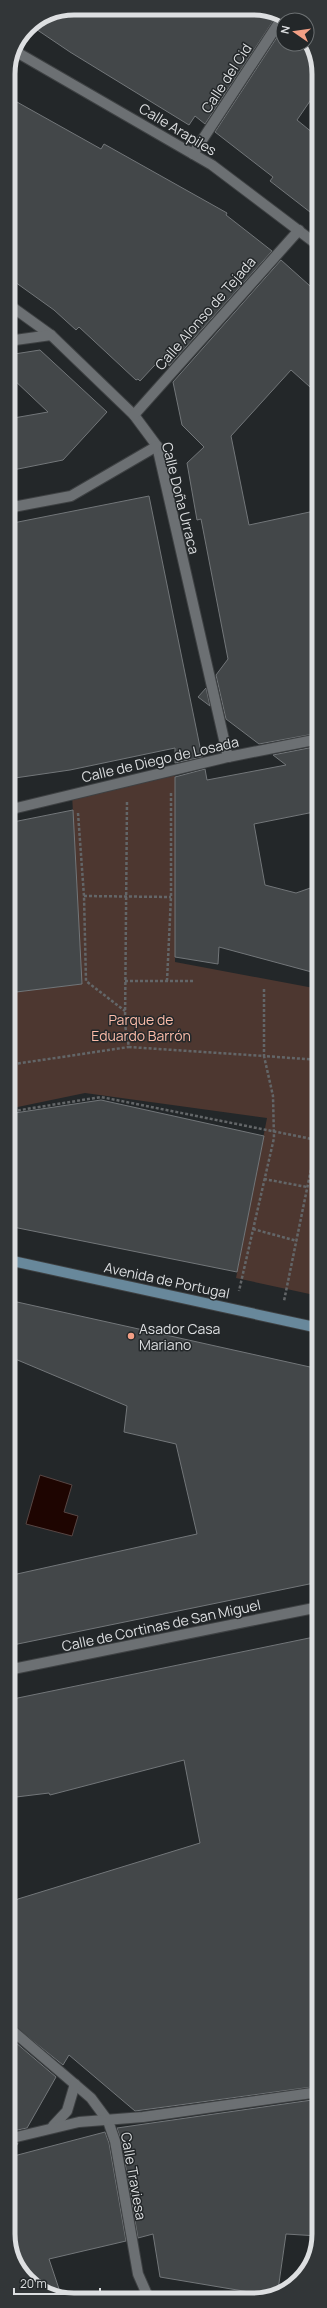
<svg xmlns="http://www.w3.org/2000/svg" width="327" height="2308" font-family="Manrope,sans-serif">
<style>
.green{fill:#4d3730}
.water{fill:#1e0501;stroke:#574644}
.building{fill:#434749;stroke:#727679}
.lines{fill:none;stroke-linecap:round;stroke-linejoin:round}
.minor-casing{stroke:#3e4143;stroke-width:12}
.secondary-casing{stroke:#3e4143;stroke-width:12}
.path{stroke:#636668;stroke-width:2.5;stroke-dasharray:3 2;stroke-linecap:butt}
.minor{stroke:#6c7073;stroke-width:10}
.secondary{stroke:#68889b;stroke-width:10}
.poi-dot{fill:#f39f85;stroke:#232729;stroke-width:1.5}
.labels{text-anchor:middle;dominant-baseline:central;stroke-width:3;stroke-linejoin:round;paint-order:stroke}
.street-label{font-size:14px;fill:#dddfe1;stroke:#232729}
.park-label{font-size:14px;fill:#fcbca9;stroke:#232729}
.poi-label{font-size:14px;fill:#dddfe1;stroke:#232729;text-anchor:start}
.rim{fill:none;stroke:#dddfe1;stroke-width:5}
</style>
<rect width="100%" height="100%" fill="#232729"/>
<polygon class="green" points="175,770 175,962 319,989 319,1296 236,1278 267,1118 85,1093 8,1109 8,993 82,984 72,794"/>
<polygon class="water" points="40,1475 72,1485 64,1512 78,1516 72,1536 26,1524"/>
<g class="building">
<polygon points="270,10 277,15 205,124 195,116 189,125 70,52 30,25 49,13"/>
<polygon points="283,28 283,44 307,44 307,41 319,70 319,88 297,120 319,138 319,219 270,181 273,177 215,132"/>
<polygon points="8,97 101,149 104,144 227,213 226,215 272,251 169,366 167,352 140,381 138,379 136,380 79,327 76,330 54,310 8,277"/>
<polygon points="281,260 319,294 319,395 291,370 231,436 249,525 319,510 319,733 259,744 226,719 216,675 228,659 201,519 197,520 187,463 204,447 182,425 173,382"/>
<polygon points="40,350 107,412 63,460 8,471 8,419 48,412 12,378 8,355"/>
<polygon points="149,496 202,757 175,763 175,748 70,770 8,779 8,524"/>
<polygon points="206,688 210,706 198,697"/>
<polygon points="319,746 319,811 254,824 265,885 296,893 319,885 319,974 219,947 218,964 175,957 175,777 205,769 207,780 286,765 273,755"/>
<polygon points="73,810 82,984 8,993 8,823"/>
<polygon points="101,1100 264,1136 237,1272 8,1226 8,1114"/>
<polygon points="8,1300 319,1369 319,1582 8,1646 8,1576 197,1534 176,1444 124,1432 127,1406 8,1356"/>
<polygon points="319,1636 319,2086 135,2111 69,2055 63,2065 8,2021 8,1906 18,1899 200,1843 184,1760 50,1795 49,1793 8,1798 8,1700"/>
<polygon points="8,2036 56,2077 27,2128 8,2132"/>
<polygon points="319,2099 319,2234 318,2236 286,2234 278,2290 267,2295 160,2277 153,2234 138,2238 121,2140 117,2128"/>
<polygon points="105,2132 109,2143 126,2241 49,2259 62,2298 57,2298 24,2277 8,2238 8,2145 18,2143 10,2157"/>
</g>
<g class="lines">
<g class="minor-casing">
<g id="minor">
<polyline points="13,50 212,165 319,246"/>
<polyline points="193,154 282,18"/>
<polyline points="8,304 51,335 134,415 157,446 228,757"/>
<polyline points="8,341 51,335"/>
<polyline points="134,415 299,230"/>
<polyline points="8,508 71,496 157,446"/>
<polyline points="8,810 228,757 319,739"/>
<polyline points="8,1670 319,1607"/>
<polyline points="8,2027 91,2098 108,2121 115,2141 138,2274 149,2299"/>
<polyline points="53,2126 67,2111 75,2084"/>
<polyline points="8,2139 79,2122 143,2117 319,2092"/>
</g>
</g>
<g class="secondary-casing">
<polyline id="secondary" points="8,1260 319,1328"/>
</g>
<g class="path">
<polyline points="127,802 125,1025 129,1047 264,1056 273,1096 274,1138 239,1291"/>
<polyline points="78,813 84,896 86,981 125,1011"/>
<polyline points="84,896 171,897"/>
<polyline points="125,981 194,981"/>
<polyline points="167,981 171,897 171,791"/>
<polyline points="264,989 264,1056 319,1060"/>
<polyline points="8,1065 129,1047"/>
<polyline points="8,1112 101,1097 317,1140 284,1301"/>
<polyline points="264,1179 307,1187"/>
<polyline points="253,1229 297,1241"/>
</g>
<use href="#minor" class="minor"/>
<use href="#secondary" class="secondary"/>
</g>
<circle class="poi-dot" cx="131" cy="1336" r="4"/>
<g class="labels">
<g class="street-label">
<text transform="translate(226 78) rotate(-57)">Calle del Cid</text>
<text transform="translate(178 129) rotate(31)">Calle Arapiles</text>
<text transform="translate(205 313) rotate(-49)">Calle Alonso de Tejada</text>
<text transform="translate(181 498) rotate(76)">Calle Doña Urraca</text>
<text transform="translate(160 759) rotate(-13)">Calle de Diego de Losada</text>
<text transform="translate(167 1280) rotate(12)">Avenida de Portugal</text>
<text transform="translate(161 1625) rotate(-12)">Calle de Cortinas de San Miguel</text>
<text transform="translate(134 2176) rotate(80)">Calle Traviesa</text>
</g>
<g class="park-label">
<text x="141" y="1019">Parque de<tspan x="141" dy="16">Eduardo Barrón</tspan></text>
</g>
<g class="poi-label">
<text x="139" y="1328">Asador Casa<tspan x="139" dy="16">Mariano</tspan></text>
</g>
</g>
<path d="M0 0H327V2308H0ZM74 15H253A59 59 0 0 1 312 74V2234A59 59 0 0 1 253 2293H74A59 59 0 0 1 15 2234V74A59 59 0 0 1 74 15Z" fill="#323638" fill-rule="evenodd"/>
<path class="rim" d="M74 15H253A59 59 0 0 1 312 74V2234A59 59 0 0 1 253 2293H74A59 59 0 0 1 15 2234V74A59 59 0 0 1 74 15Z"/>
<g transform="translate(295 32) rotate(283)"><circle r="19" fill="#232729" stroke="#6d7173"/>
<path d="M0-3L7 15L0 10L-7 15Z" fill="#f39f85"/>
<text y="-6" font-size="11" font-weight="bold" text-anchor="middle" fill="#dddfe1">N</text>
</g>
<path d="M14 2288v6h86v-6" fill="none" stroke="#dddfe1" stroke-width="2"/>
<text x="20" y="2288" font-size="12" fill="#dddfe1" stroke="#232729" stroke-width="3" paint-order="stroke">20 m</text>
</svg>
